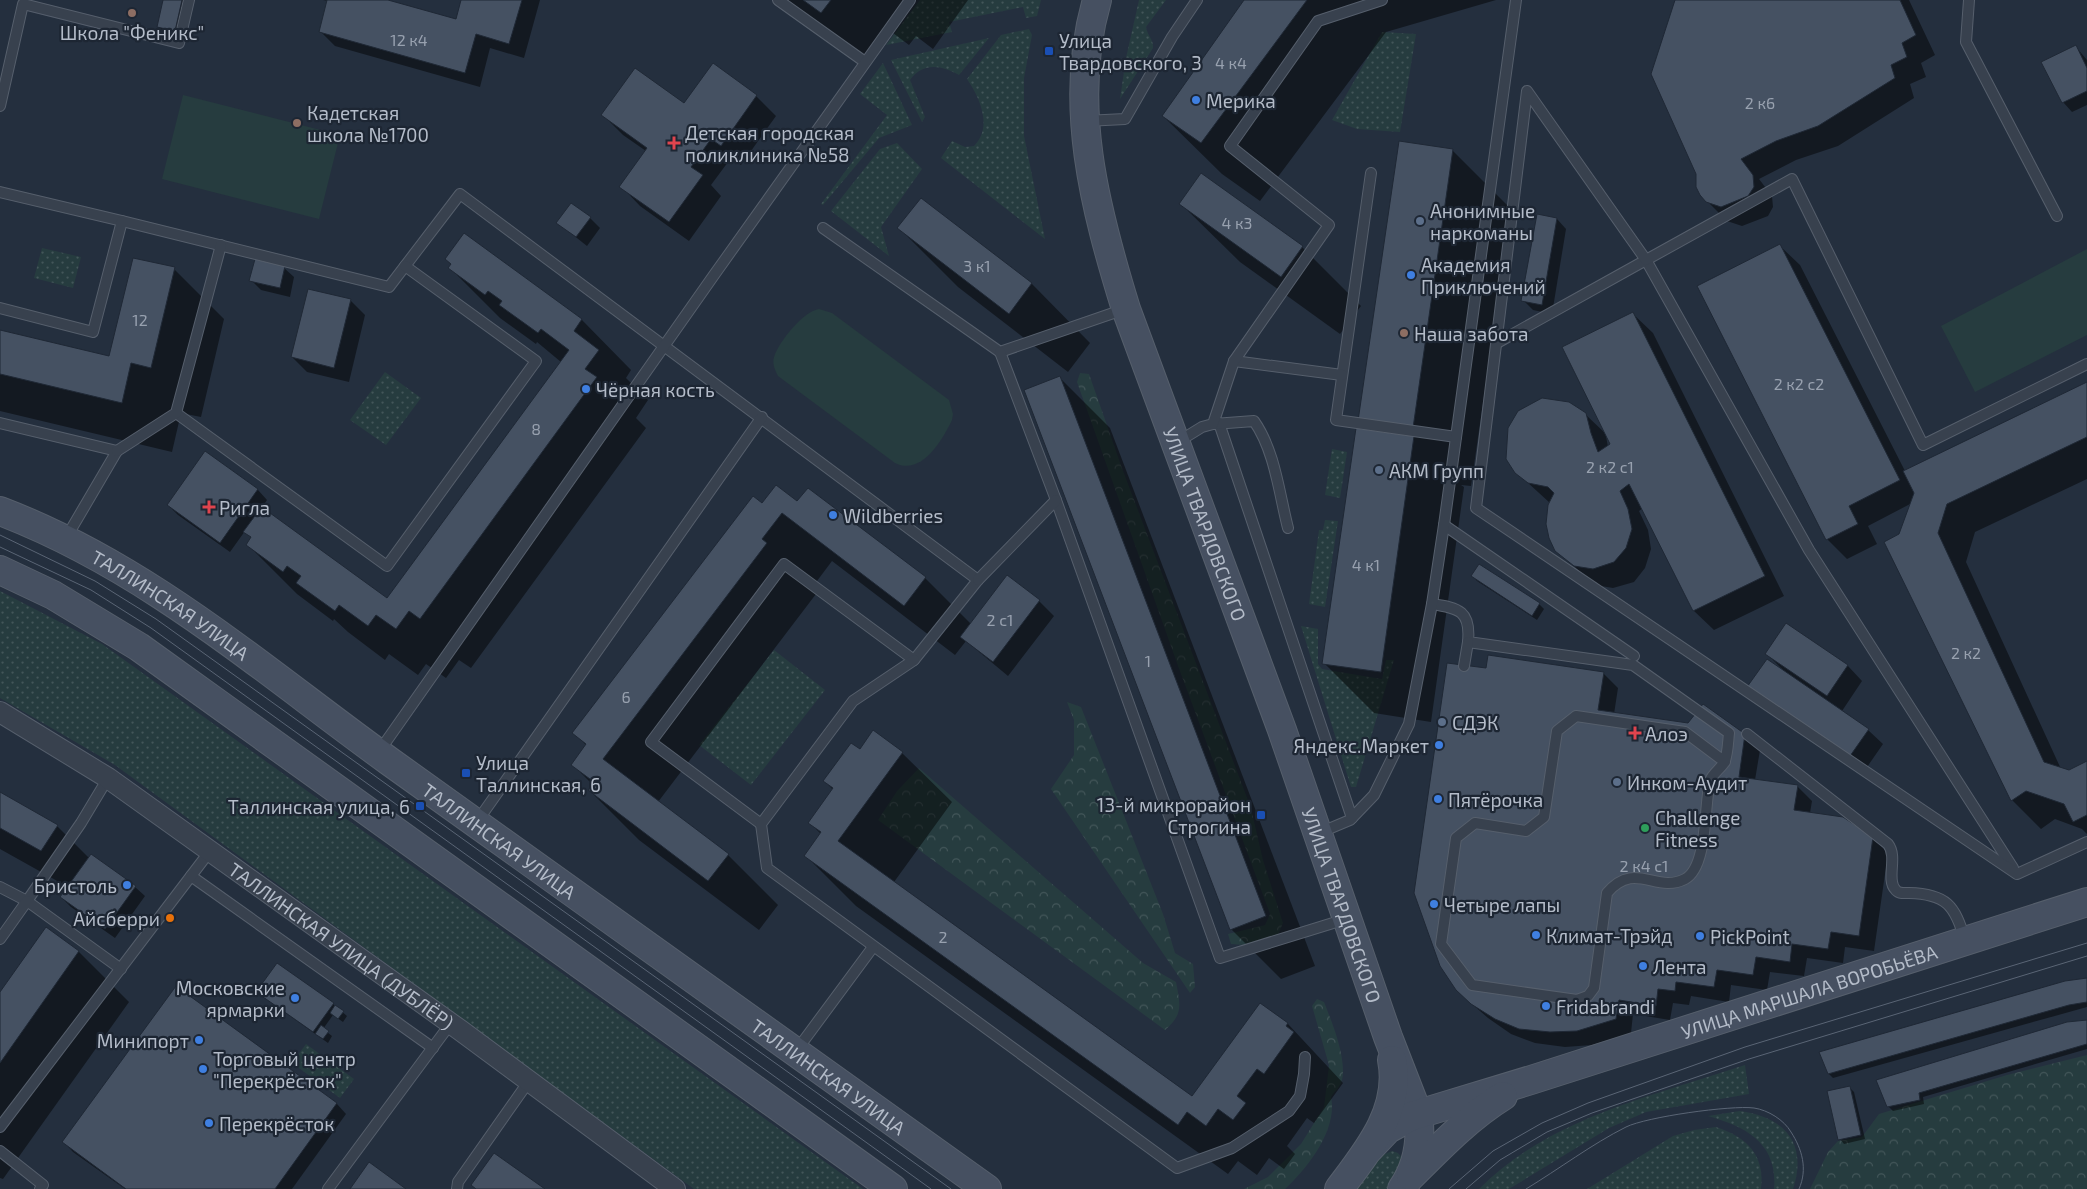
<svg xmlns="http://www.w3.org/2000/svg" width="2087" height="1189" font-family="'Exo 2',sans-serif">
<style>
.grass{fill:url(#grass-dots)}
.forest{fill:url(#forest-crowns)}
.pitch{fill:#263c3f}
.shadow{fill:#0007;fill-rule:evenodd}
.building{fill:#455162;stroke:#1f2835}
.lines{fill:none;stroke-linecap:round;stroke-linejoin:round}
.lane-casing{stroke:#565f6c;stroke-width:12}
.street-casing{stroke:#565f6c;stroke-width:22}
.secondary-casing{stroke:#565f6c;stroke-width:30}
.lane{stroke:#38414e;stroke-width:10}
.street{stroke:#38414e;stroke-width:20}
.secondary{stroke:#465061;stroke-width:28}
.tram{stroke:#5a6575;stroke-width:1}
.education-dot{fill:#8d6e63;stroke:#1d2633;stroke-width:2}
.transit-dot{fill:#1a4fb4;stroke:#1d2633;stroke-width:2}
.shop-dot{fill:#3f7fe0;stroke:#1d2633;stroke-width:2}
.health-dot{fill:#e0444e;stroke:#1d2633;stroke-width:2}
.service-dot{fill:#5c6f8a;stroke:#1d2633;stroke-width:2}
.leisure-dot{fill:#2e9e5b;stroke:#1d2633;stroke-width:2}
.food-dot{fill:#e8710a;stroke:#1d2633;stroke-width:2}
.labels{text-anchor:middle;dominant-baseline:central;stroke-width:4.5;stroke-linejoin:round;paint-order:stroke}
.number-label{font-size:16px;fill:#98a1af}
.poi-label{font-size:19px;fill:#b4bcc9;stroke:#1d2633;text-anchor:start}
.street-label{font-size:19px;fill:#b4bcc9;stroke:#1d2633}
</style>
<defs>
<pattern id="grass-dots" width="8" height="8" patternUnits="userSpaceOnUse" patternTransform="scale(1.25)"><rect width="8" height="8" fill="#263c3f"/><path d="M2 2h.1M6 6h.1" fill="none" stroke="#435659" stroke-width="1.8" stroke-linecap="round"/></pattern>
<pattern id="forest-crowns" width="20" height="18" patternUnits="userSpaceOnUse" patternTransform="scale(1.25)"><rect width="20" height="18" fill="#263c3f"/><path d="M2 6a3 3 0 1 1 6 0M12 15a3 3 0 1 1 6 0" fill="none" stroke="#435659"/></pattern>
</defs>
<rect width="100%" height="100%" fill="#242f3e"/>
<g class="grass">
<polygon points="920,0 1041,0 1037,16 1026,18 1023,7 949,22 952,32 886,45"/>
<path d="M1139,0H1166L1146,27C1147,35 1154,40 1153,48L1120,99L1126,58Z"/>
<path d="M1029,29L1032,35L1024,78V136L1045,239L941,158L952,141L965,147L974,146C993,127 980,98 967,79L1001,35Z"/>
<polygon points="1382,32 1416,34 1400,132 1357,129 1332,120"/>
<path d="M989,38L959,75C941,65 923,62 910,80L925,117L922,122L891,60Z"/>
<polygon points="883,63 912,125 879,138 823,205 821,204 887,115 860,94"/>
<polygon points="897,143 922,169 881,227 889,256 831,211 880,149"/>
<polygon points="42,248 81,257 73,288 34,278"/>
<polygon points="385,372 421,398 386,445 350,420"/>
<polygon points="1332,449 1347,452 1340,498 1325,495"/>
<polygon points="1325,520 1338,521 1325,607 1309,604 1319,530 1323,530"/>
<polygon points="0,591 102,644 863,1189 694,1189 115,765 0,698"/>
<polygon points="1301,626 1318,629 1318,664 1322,669 1382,679 1386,660 1394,660 1356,787 1351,787"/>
<polygon points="774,650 825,690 751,785 699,745"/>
<polygon points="306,1044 354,1079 340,1098 292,1063"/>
<path d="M1745,1065L1749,1094L1646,1112L1609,1128L1509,1189H1479C1549,1118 1653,1096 1745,1065Z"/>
<path d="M1740,1111C1785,1117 1808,1144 1793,1189H1774C1778,1144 1747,1127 1708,1116Z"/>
<path d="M1716,1127C1747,1137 1765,1155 1761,1189H1587L1673,1136L1694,1130Z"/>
<polygon points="1392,1151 1398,1153 1403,1159 1400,1171 1387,1189 1354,1189 1380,1156"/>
</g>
<g class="forest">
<polygon points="1080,373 1089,374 1122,468 1251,808 1263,860 1283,923 1278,935 1244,945 1231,944 1228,934 1265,925 1270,914 1178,666 1077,382"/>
<polygon points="1067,702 1081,707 1163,914 1175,953 1193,964 1195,987 1190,993 1051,789 1074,755 1074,720"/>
<path d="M919,768L1143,963L1176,982C1180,1004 1184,1014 1165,1030L878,820L897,791Z"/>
<path d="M1317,999L1324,1002C1332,1022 1347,1059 1342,1080C1341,1086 1334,1092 1331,1097C1338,1129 1308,1168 1285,1189H1244L1268,1177L1301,1144L1324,1107L1329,1065L1312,1006Z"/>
<polygon points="2087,1055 2087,1189 1810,1189 1828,1152 1838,1141 1862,1137 1879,1114 2007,1075"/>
</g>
<g class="pitch">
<polygon points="183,95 340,135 319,219 162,179"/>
<polygon points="2087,249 2087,335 1975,392 1941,326"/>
<path d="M819,309L832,313L949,400L953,414L952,420C942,441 921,476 895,463L778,376C775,370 772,364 774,357C779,341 804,311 819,309Z"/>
</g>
<g class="shadow">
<polygon points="165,0 188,0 179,35 163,31 158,26"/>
<polygon points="323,0 383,0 457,21 462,0 540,0 524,58 490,48 480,87 335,46 320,31 328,1"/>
<polygon points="788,0 968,0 933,49 916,36 909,45 893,33 871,62"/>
<polygon points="1246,0 1496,0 1386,32 1260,201 1222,174 1163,116"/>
<polygon points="1676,0 1909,0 1935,55 1921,63 1926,77 1910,84 1914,98 1838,146 1796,160 1759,179 1772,196 1773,207 1768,216 1742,226 1727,221 1707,201"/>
<polygon points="2076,47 2087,60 2087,105 2072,112 2063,102"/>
<polygon points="713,65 756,96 776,116 741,165 731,158 711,185 721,196 689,241 640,206 621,186 646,151 623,135 603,115 684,105"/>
<polygon points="1452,150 1511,209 1471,486 1461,485 1464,487 1431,722 1374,713 1324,663 1371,431 1360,420"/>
<polygon points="921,199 1032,284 1090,343 1068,372 958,287 899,228"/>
<polygon points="1181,204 1302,247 1361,306 1340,334 1240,262"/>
<polygon points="590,218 600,228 587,246 558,223"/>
<polygon points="1557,219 1566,229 1552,314 1533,310 1523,300"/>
<polygon points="464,235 582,320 631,370 626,378 648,400 636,418 646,428 471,668 459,660 446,678 426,664 418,675 389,654 385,660 348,632 334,619 333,621 297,594 247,544 252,538 245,531 230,552 178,515 168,505 205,453 258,490 267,500 260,510 388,600 561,362 537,342 536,344 500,318 450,268"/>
<polygon points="1780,246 1800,265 1905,471 2087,384 2087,479 1975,532 1966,562 2061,769 2069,771 2087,762 2087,834 2082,829 2055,819 2041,829 2012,800 1900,535 1912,503 1868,526 1877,544 1847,559 1827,539 1699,287"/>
<polygon points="284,268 294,277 290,297 261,290 251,280"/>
<polygon points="174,269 224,319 201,417 181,413 172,452 0,411 0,332 110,358"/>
<polygon points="350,300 365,315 349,382 307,372 292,357"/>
<path d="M1633,314L1653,333L1784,596L1714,630L1694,611L1643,508L1639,511L1648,530L1651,549L1645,568L1634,582L1613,588L1595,585L1556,550L1550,503L1516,472L1585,414L1606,434ZM1607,435L1611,445L1608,447L1606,436Z"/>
<polygon points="1060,378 1110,428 1315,966 1281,979 1231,929"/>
<polygon points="808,490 925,578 971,624 1007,577 1039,601 1054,616 1008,676 966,641 955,655 832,561 811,589 816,594 658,802 728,855 778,905 759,930 639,840 589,790 593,785 572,764 587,746 574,733 763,505 798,503"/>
<polygon points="1480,565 1539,604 1544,609 1537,620 1477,581 1473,576"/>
<polygon points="1787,624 1848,666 1862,681 1842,711 1868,730 1883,744 1865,770 1764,701 1783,670 1767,654"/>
<polygon points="1487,670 1603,673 1618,688 1614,714 1689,724 1703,706 1760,750 1755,780 1797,786 1812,801 1810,813 1872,838 1888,853 1874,951 1845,947 1843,963 1807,958 1804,976 1770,972 1767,990 1731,985 1729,1002 1691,996 1689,1005 1673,1003 1670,1020 1633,1014 1631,1033 1592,1045 1565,1047 1535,1043 1511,1034 1488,1018 1472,1004"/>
<polygon points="860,750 902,753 952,802 894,882 1193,1097 1260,1005 1288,1024 1343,1083 1314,1123 1307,1118 1287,1146 1295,1154 1284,1169 1269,1158 1257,1175 1238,1161 1228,1174 856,906 806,856 821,834 810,823 833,790 825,781"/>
<polygon points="0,793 57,826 89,858 135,887 145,896 115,938 71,907 61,897 68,887 0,849"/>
<polygon points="46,929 79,952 129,1002 3,1179 0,1178 0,994"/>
<polygon points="2087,979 2087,1007 1833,1078 1829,1074"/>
<polygon points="176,988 337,1104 346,1114 292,1189 125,1189 73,1152 64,1142"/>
<polygon points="262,996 333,1004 347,1016 343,1022 333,1015 323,1029 332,1036 328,1043"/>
<polygon points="2087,1021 2087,1049 1923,1097 1924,1104 1893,1111 1888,1106 1878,1080"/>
<polygon points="1849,1087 1854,1092 1865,1139 1844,1144 1840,1139"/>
</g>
<g class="building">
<polygon points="163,0 182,0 175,31 157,27"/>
<polygon points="327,0 388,0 456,19 461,0 522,0 509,44 476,34 465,73 319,32"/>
<polygon points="803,0 831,0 821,13"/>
<polygon points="1244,0 1307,0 1201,143 1162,116"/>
<polygon points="1675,0 1900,0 1916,35 1902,43 1907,57 1891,65 1895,78 1818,126 1776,141 1741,159 1753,175 1754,187 1748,196 1721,207 1706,202 1700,195 1696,187 1696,174 1651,74"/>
<polygon points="2076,45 2087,68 2087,91 2062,103 2041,62"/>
<polygon points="713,63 757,95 721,146 711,139 691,167 703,175 669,222 619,187 647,148 601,115 635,68 684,103"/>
<polygon points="1399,141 1453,149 1413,428 1358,421"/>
<polygon points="1201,173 1303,246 1281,277 1179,204"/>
<polygon points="921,198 1032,283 1009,314 897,228"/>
<polygon points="571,203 591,217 576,237 556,223"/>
<polygon points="1537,214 1557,218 1542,305 1521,301"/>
<polygon points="464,233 582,319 574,331 599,350 585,369 597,377 420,619 409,611 396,629 376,615 368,626 339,605 335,611 296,583 301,576 287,566 283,572 246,545 251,537 243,532 260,509 268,515 270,513 387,598 569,350 541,329 538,333 499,305 502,301 488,291 485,295 448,268 451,264 445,259"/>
<polygon points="1780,244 1900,480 1849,506 1858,524 1826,540 1697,286"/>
<polygon points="133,258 175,267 151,368 131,363 122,403 0,374 0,330 109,356"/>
<polygon points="255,259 285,266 280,288 249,281"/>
<polygon points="308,289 351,299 334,368 291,357"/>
<polygon points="1633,312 1765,576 1693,611 1629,484 1620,491 1628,509 1632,529 1626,548 1614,562 1593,569 1574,566 1555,551 1549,538 1546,524 1548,505 1554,493 1548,487 1528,483 1515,473 1506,459 1508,428 1518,411 1542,398 1569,402 1586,413 1591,433 1598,452 1610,444 1562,347"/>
<polygon points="1060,376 1266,916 1230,930 1024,390"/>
<polygon points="2087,382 2087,437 1947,504 1938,533 2044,762 2069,770 2087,761 2087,815 2073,822 2064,804 2026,791 2011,801 1884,542 1899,534 1914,493 1903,471"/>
<polygon points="1356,428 1414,436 1381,672 1322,664"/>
<polygon points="205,451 258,489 220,543 167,505"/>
<polygon points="776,485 797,501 808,488 926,577 904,606 782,513 762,539 767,543 603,759 729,854 708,881 588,790 594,782 571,765 586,744 572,733 753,496 762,503"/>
<polygon points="1479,564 1540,603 1532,616 1471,576"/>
<polygon points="1007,575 1040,600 993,662 960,637"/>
<polygon points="1786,623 1848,665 1827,696 1765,654"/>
<polygon points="1488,655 1604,672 1598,710 1688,723 1703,704 1745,734 1739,777 1798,785 1794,810 1843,817 1873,837 1859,936 1831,932 1828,949 1792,944 1790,962 1756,957 1753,975 1717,970 1714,987 1676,982 1675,991 1658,989 1656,1006 1619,1000 1616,1019 1577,1031 1550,1032 1519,1029 1495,1019 1471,1004 1456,990 1440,966 1414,893 1447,663 1486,668"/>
<polygon points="1767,659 1869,729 1850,756 1747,687"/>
<polygon points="873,730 903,752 838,841 1192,1096 1260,1003 1288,1023 1286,1026 1294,1032 1264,1074 1257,1069 1237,1096 1246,1103 1233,1120 1218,1109 1206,1126 1187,1112 1178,1125 804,856 821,832 808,823 833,788 823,781 851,743 860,749"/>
<polygon points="0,792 58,825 41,851 0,828"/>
<polygon points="91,854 136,886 105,929 60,897"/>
<polygon points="46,927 79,951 0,1063 0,992"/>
<polygon points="277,963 334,1003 313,1032 256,992"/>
<polygon points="2087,978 2087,1002 2069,1005 1828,1074 1819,1052 2065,981"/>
<polygon points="176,986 337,1103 275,1189 126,1189 62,1142"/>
<polygon points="335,1005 344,1011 338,1019 330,1013"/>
<polygon points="2087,1020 2087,1044 1919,1093 1920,1100 1887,1107 1876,1080 2067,1022"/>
<polygon points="321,1025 329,1031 323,1039 315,1034"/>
<polygon points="1850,1086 1861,1135 1838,1140 1827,1091"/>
<polygon points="494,1153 545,1189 476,1189 471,1185"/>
<polygon points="369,1162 406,1189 350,1189"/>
</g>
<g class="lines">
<g class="lane-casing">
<g id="lane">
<polyline points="778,0 865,62"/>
<polyline points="1969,0 1966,42 2057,216"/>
<polyline points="0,106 23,4 179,43 189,0"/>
<polyline points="1085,121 1125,119 1172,37 1197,0"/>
<polyline points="1371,173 1336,420 1456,437"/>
<polyline points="0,192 122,221"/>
<polyline points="823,228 1000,352 1125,309"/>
<polyline points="0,308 93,332 122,221 389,287 460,194 978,580 914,660 784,564 651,742 761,824"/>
<polyline points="1497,343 1646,260 1809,550 2013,868"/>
<polyline points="1000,352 1056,500 1220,958 1346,919"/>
<polyline points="1234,361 1342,375"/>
<polyline points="2087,364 1923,445 1792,179 1646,260 1527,91 1476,508 2017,874 2087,842"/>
<polyline points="176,413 387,566 536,361 405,266"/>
<polyline points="0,423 117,451 66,538"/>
<polyline points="1219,423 1352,818"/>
<path d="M1214,424L1254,421C1275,451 1279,493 1288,528"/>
<polyline points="1176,443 1202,427 1213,424 1234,361 1329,225 1230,146 1318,21 1382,0"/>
<polyline points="117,451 176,413 221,245"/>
<polyline points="1444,525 1634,656"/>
<polyline points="978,580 1056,500"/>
<path d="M1432,604C1459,608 1471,611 1468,642L1633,665L1729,733C1728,741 1728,755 1724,763C1720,769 1712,774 1710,781C1704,805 1708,867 1685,879C1656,894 1635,860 1607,893L1594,988L1588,996L1577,1000L1472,985L1441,944L1456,838L1475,823L1526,831L1544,817L1557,731L1576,716L1685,732L1725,762"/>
<polyline points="914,660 853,701 761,824 767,868 1177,1168 1232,1148 1289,1111 1300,1096 1304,1074 1305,1057"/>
<polyline points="1464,666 1468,642"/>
<path d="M1747,734L1888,844C1898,857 1886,879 1895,889C1898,894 1903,893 1909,893C1946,894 1955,905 1965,940"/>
<polyline points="378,753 714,275 910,0"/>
<polyline points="476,823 762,417"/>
<polyline points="1319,833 1350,820 1374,795 1409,724 1432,604 1444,525 1516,0"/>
<polyline points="191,876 433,1048"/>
<polyline points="0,887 27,901 81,823 108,778"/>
<polyline points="0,939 27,901 121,969"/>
<polyline points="796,1051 873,947"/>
<polyline points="0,1127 210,851"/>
<polyline points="0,1151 43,1185 40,1189"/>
<polyline points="328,1189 451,1023"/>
<polyline points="457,1189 458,1182 529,1081"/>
</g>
</g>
<g class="street-casing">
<g id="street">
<path id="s1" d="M0,712L108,778L460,1030L675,1189"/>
</g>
</g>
<g class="secondary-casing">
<g id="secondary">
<path id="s2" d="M1097,0C1067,103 1095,209 1126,309L1282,730L1388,1037L1418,1114C1422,1140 1417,1167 1402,1189"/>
<path id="s3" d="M0,511C147,567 263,670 389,761C588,904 787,1047 987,1189"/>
<polyline points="0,570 53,595 139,647 893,1189"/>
<path id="s4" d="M1369,1149L1388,1129L1412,1116L1531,1080L2087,902"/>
<path d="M1411,1176C1440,1147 1469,1117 1503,1096"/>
<path d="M1339,1189C1367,1152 1402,1110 1392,1060"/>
</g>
</g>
<use href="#lane" class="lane"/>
<use href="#street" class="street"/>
<use href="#secondary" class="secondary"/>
<g class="tram">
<polyline points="0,535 95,581 156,619 951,1189"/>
<polyline points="0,547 91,590 151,628 931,1189"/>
<polyline points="1449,1189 1493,1151 1542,1123 1588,1103 1745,1047 2087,943"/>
<polyline points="1466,1189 1500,1160 1547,1132 1592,1113 1749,1059 2087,956"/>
<path d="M1526,1189C1559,1169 1592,1144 1626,1127C1646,1117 1731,1105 1754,1108C1768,1110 1784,1120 1791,1132C1802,1149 1808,1169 1799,1189"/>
</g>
</g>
<g class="education-dot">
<circle cx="132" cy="13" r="5"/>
<circle cx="297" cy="123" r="5"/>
<circle cx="1404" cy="333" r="5"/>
</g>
<g class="transit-dot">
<rect x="1044" y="46" width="10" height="10" rx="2.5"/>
<rect x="461" y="768" width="10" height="10" rx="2.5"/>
<rect x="415" y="801" width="10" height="10" rx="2.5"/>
<rect x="1256" y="810" width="10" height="10" rx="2.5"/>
</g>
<g class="shop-dot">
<circle cx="1196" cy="100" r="5"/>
<circle cx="1411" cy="275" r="5"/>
<circle cx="586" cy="389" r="5"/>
<circle cx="833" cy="515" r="5"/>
<circle cx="1439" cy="745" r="5"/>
<circle cx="1438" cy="799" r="5"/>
<circle cx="127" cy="885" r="5"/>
<circle cx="1434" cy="904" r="5"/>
<circle cx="1536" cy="935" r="5"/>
<circle cx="1700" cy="936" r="5"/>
<circle cx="1643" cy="966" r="5"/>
<circle cx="295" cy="998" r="5"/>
<circle cx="1546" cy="1006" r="5"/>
<circle cx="199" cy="1040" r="5"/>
<circle cx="203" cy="1069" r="5"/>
<circle cx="209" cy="1123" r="5"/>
</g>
<g class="health-dot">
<path d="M671.5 135.5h5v5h5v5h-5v5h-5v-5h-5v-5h5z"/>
<path d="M206.5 499.5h5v5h5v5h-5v5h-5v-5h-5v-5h5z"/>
<path d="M1632.5 725.5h5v5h5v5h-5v5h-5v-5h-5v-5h5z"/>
</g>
<g class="service-dot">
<circle cx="1420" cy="221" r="5"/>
<circle cx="1379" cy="470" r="5"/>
<circle cx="1442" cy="722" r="5"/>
<circle cx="1617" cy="782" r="5"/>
</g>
<circle class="leisure-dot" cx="1645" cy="828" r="5"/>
<circle class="food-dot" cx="170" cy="918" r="5"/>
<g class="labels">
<g class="number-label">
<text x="409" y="39">12 к4</text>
<text x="1231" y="62">4 к4</text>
<text x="1760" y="102">2 к6</text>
<text x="1237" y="222">4 к3</text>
<text x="977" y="265">3 к1</text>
<text x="140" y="319">12</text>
<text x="1799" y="383">2 к2 с2</text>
<text x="536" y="428">8</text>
<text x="1610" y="466">2 к2 с1</text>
<text x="1366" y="564">4 к1</text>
<text x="1000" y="619">2 с1</text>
<text x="1966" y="652">2 к2</text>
<text x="1148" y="660">1</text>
<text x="626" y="696">6</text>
<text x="1644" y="865">2 к4 с1</text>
<text x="943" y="936">2</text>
</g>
<g class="poi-label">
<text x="132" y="32" text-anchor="middle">Школа "Феникс"</text>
<text x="1059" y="40">Улица<tspan x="1059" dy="22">Твардовского, 3</tspan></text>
<text x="1206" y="100">Мерика</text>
<text x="307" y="112">Кадетская<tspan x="307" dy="22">школа №1700</tspan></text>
<text x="685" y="132">Детская городская<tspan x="685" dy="22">поликлиника №58</tspan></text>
<text x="1430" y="210">Анонимные<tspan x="1430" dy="22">наркоманы</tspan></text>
<text x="1421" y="264">Академия<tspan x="1421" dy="22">Приключений</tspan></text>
<text x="1414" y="333">Наша забота</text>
<text x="596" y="389">Чёрная кость</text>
<text x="1389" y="470">АКМ Групп</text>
<text x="219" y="507">Ригла</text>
<text x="843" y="515">Wildberries</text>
<text x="1452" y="722">СДЭК</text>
<text x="1645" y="733">Алоэ</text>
<text x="1429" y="745" text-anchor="end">Яндекс.Маркет</text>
<text x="476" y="762">Улица<tspan x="476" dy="22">Таллинская, 6</tspan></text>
<text x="1627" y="782">Инком-Аудит</text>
<text x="1448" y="799">Пятёрочка</text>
<text x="1251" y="804" text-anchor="end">13-й микрорайон<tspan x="1251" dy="22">Строгина</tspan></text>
<text x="410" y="806" text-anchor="end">Таллинская улица, 6</text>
<text x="1655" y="817">Challenge<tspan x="1655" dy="22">Fitness</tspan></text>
<text x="117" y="885" text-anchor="end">Бристоль</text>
<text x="1444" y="904">Четыре лапы</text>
<text x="160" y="918" text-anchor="end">Айсберри</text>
<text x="1546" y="935">Климат-Трэйд</text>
<text x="1710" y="936">PickPoint</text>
<text x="1653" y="966">Лента</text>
<text x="285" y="987" text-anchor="end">Московские<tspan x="285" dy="22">ярмарки</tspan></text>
<text x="1556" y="1006">Fridabrandi</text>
<text x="189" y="1040" text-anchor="end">Минипорт</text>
<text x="213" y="1058">Торговый центр<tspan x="213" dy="22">"Перекрёсток"</tspan></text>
<text x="219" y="1123">Перекрёсток</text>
</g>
<g class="street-label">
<text stroke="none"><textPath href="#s2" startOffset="544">УЛИЦА ТВАРДОВСКОГО</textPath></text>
<text stroke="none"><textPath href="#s3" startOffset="195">ТАЛЛИНСКАЯ УЛИЦА</textPath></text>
<text stroke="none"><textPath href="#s3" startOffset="600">ТАЛЛИНСКАЯ УЛИЦА</textPath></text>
<text stroke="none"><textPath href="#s2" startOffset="949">УЛИЦА ТВАРДОВСКОГО</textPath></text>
<text stroke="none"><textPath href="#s1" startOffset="414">ТАЛЛИНСКАЯ УЛИЦА (ДУБЛЁР)</textPath></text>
<text stroke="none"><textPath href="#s4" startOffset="471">УЛИЦА МАРШАЛА ВОРОБЬЁВА</textPath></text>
<text stroke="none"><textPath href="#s3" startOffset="1005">ТАЛЛИНСКАЯ УЛИЦА</textPath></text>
</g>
</g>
</svg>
